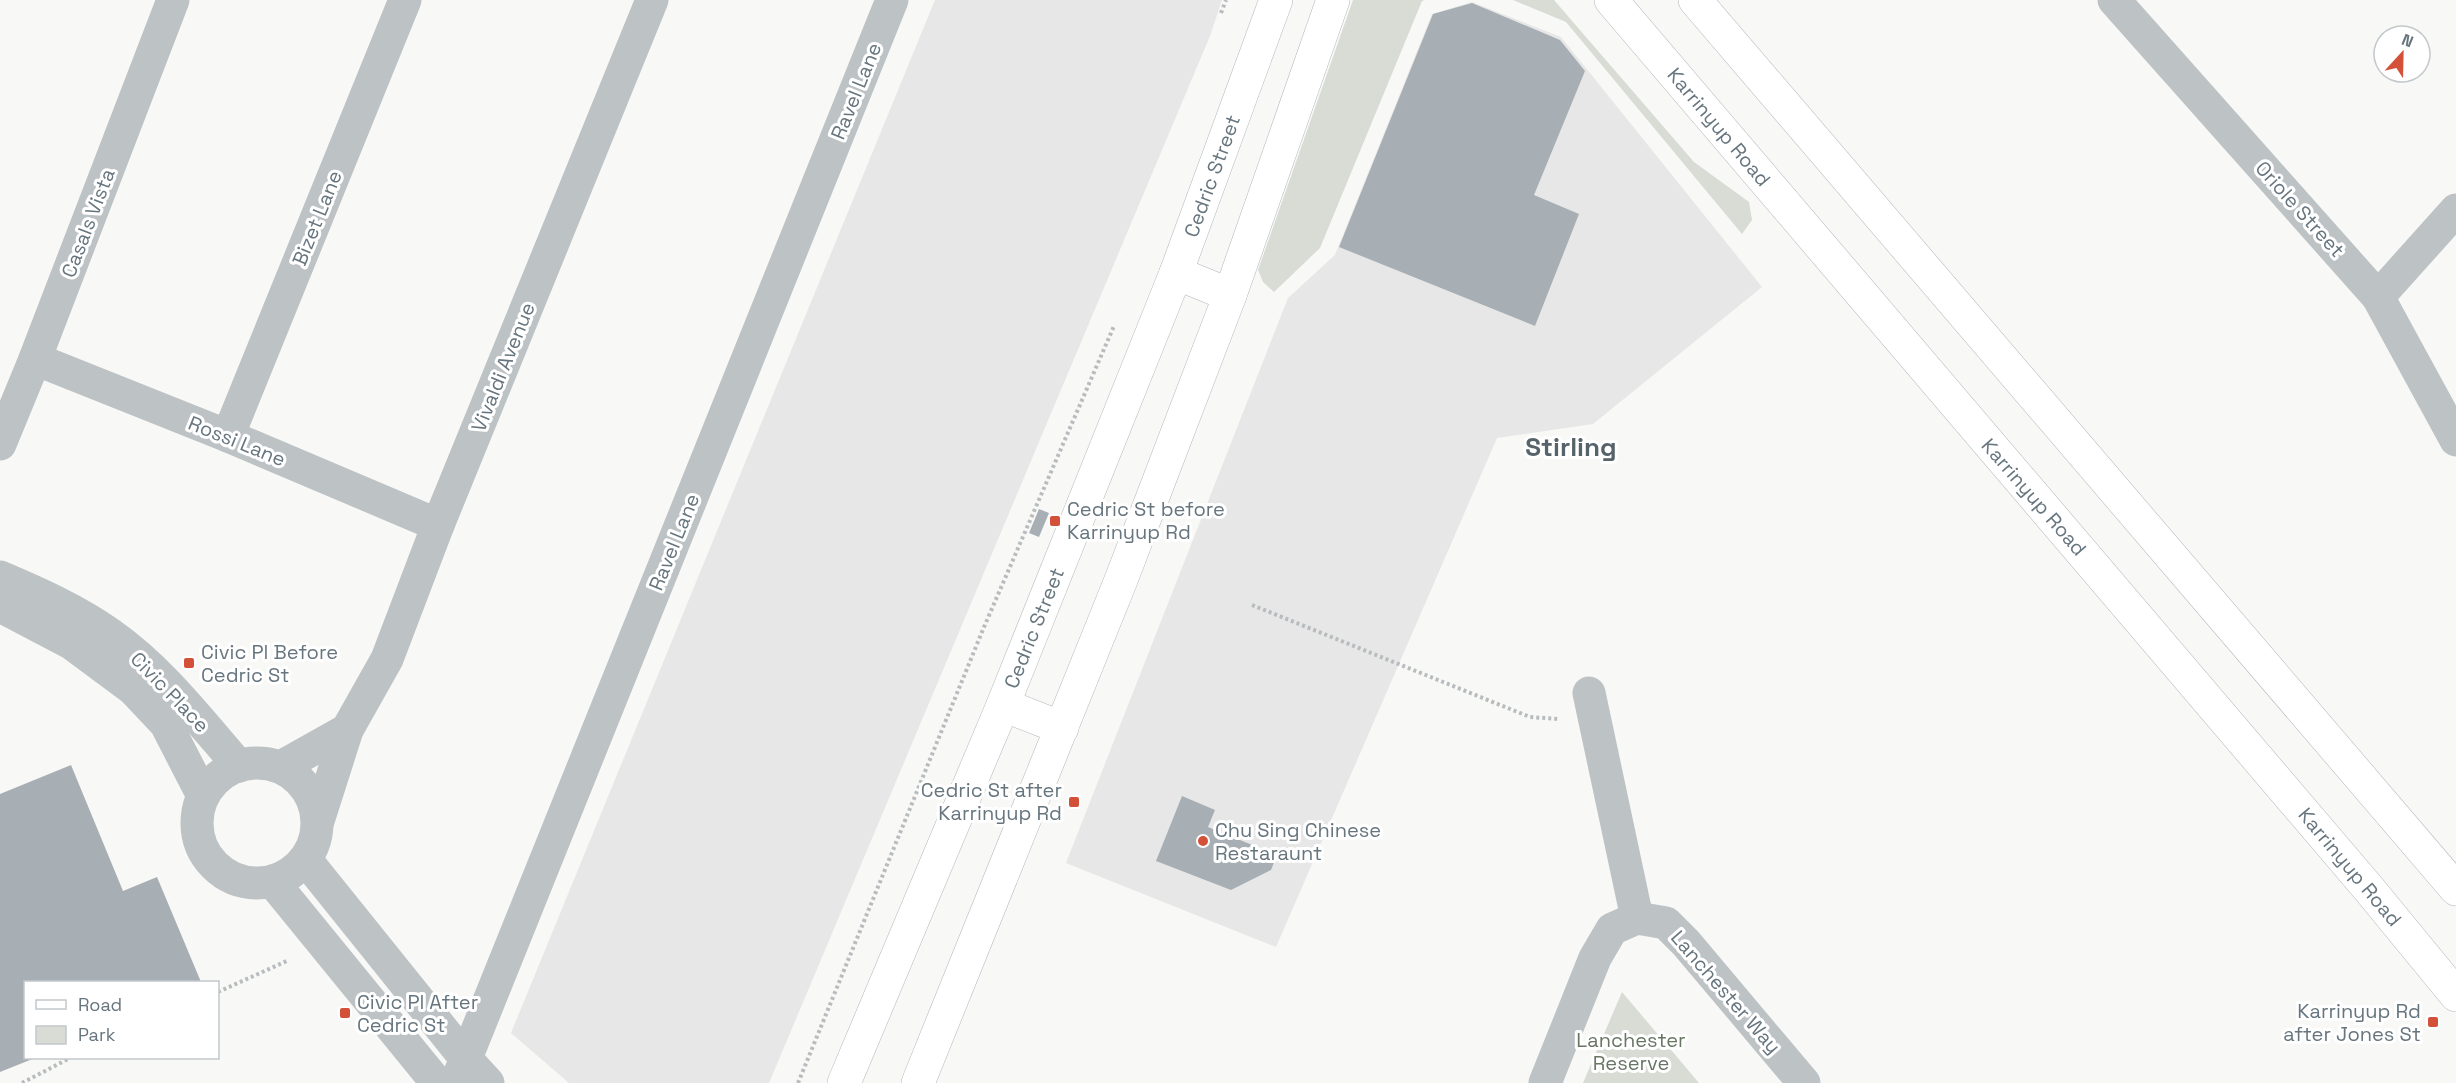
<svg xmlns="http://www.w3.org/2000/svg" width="2456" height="1083" font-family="'Space Grotesk',sans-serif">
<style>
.built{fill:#e6e7e6}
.green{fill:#d8dcd5}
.building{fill:#a8afb4}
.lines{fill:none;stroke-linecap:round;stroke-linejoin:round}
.primary-casing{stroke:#b1b7ba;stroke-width:34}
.trunk-casing{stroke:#b3b7ba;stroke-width:34}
.path{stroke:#b8bcbe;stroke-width:4;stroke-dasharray:3 3;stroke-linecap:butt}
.minor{stroke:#bdc2c5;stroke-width:33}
.primary{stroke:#fff;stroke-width:33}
.trunk{stroke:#fff;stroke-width:33}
.poi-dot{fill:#d45139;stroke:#fff;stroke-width:2}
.labels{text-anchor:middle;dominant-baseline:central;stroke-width:6;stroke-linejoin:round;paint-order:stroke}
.street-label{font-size:20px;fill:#66757e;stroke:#fff}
.poi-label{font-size:20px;fill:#66757e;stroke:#fff;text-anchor:start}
.park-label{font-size:20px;fill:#687664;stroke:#fff}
.district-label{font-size:26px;font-weight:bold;fill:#57636a;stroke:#fff}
</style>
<rect width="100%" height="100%" fill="#f8f8f6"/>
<g class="built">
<polygon points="935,0 1222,0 1210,36 769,1083 569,1083 511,1033"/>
<polygon points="1472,2 1561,37 1762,287 1593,424 1497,438 1276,947 1066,863 1288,298 1335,255 1432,14"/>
</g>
<g class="green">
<polygon points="1353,0 1425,0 1422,1 1320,248 1274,292 1263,282 1258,270"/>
<polygon points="1513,0 1554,0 1694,162 1749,202 1752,220 1742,234 1566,22"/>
<polygon points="1622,992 1699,1083 1583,1083"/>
</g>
<g class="building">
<polygon points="1472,3 1560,40 1585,71 1534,195 1579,214 1535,326 1339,247 1433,14"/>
<polygon points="1039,509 1049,513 1039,537 1029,533"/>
<polygon points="71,765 123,891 157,877 201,982 26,982 26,1058 35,1058 0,1072 0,794"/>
<polygon points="1182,796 1215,810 1208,827 1277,855 1271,870 1231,890 1156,861"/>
</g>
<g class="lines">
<g class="primary-casing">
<g id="primary">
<polyline points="1176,273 1230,295"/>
<polyline points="1003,705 1062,728"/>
<polyline points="844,1083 1003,705 1176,273 1276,0"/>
<polyline points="918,1083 1121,580 1230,295 1333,0"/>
</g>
</g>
<g class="trunk-casing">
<g id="trunk">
<polyline points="1611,0 2369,889 2456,995"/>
<polyline points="1695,0 2456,889"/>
</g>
</g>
<g class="path">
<polyline points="1221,13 1226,0"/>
<polyline points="1252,605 1530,717 1559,719"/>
<polyline points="218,992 289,960"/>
<polyline points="22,1083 70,1058"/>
<polyline points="798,1083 984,627 1114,326"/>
</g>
<g class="minor">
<polyline points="2114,0 2378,297 2456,440"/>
<polyline points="2378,297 2456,210"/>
<polyline points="35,359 228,436 438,525"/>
<polyline points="228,436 405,0"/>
<polyline points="0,444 35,359 173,0"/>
<path d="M0,577C38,593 76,610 110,634C160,669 199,720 239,766"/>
<polyline points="0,606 71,643 133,689 166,724 203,796"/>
<polyline points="1589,693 1637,918"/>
<circle cx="257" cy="823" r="60"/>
<polyline points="281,767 347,730"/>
<polyline points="318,821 347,730 387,659 438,525 652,0"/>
<polyline points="306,860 466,1059 488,1083"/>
<polyline points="273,882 437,1083"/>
<polyline points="456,1083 892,0"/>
<polyline points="1545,1083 1595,958 1612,929 1637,918 1666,923 1686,943 1804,1083"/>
</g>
<use href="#primary" class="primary"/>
<use href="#trunk" class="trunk"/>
</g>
<g class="poi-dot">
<rect x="1049" y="515" width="12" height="12" rx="3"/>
<rect x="183" y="657" width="12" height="12" rx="3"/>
<rect x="1068" y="796" width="12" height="12" rx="3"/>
<circle cx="1203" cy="841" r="6"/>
<rect x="339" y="1007" width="12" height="12" rx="3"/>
<rect x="2427" y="1016" width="12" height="12" rx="3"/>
</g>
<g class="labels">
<g class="street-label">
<text transform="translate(856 91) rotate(-68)">Ravel Lane</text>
<text transform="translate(1719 127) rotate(50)">Karrinyup Road</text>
<text transform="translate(1212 176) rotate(-70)">Cedric Street</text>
<text transform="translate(2300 209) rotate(48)">Oriole Street</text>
<text transform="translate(317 218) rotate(-68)">Bizet Lane</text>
<text transform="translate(88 223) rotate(-69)">Casals Vista</text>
<text transform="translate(503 367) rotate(-68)">Vivaldi Avenue</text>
<text transform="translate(237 441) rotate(22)">Rossi Lane</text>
<text transform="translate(2034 497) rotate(49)">Karrinyup Road</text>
<text transform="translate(674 542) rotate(-68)">Ravel Lane</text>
<text transform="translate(1034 628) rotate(-68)">Cedric Street</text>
<text transform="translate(170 692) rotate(46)">Civic Place</text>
<text transform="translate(2350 867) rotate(50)">Karrinyup Road</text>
<text transform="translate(1726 992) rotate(49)">Lanchester Way</text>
</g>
<g class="poi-label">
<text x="1067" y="509">Cedric St before<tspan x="1067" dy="23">Karrinyup Rd</tspan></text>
<text x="201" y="652">Civic Pl Before<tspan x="201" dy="23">Cedric St</tspan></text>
<text x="1062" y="790" text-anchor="end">Cedric St after<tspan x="1062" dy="23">Karrinyup Rd</tspan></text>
<text x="1215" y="830">Chu Sing Chinese<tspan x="1215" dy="23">Restaraunt</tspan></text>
<text x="357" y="1002">Civic Pl After<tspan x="357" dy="23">Cedric St</tspan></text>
<text x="2421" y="1011" text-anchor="end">Karrinyup Rd<tspan x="2421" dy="23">after Jones St</tspan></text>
</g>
<g class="park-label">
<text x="1631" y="1040">Lanchester<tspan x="1631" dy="23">Reserve</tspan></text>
</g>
<g class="district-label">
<text x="1571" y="447">Stirling</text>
</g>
</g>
<rect x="24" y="981" width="195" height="78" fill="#ffffff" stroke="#c2c8cb" stroke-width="1.5"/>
<rect x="36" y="1000" width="30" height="9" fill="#ffffff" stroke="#c2c8cb" stroke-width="1.5"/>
<text x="78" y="1011" font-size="18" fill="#66757e">Road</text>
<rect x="36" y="1026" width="30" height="18" fill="#d8dcd5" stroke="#c2c8cb" stroke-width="1.5"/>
<text x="78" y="1041" font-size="18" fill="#66757e">Park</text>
<g transform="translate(2402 54) rotate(22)"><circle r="28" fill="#ffffff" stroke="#c2c8cb" stroke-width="1.5"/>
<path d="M0-4.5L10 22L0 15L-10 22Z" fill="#d45139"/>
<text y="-9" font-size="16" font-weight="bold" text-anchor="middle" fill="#66757e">N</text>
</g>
</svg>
